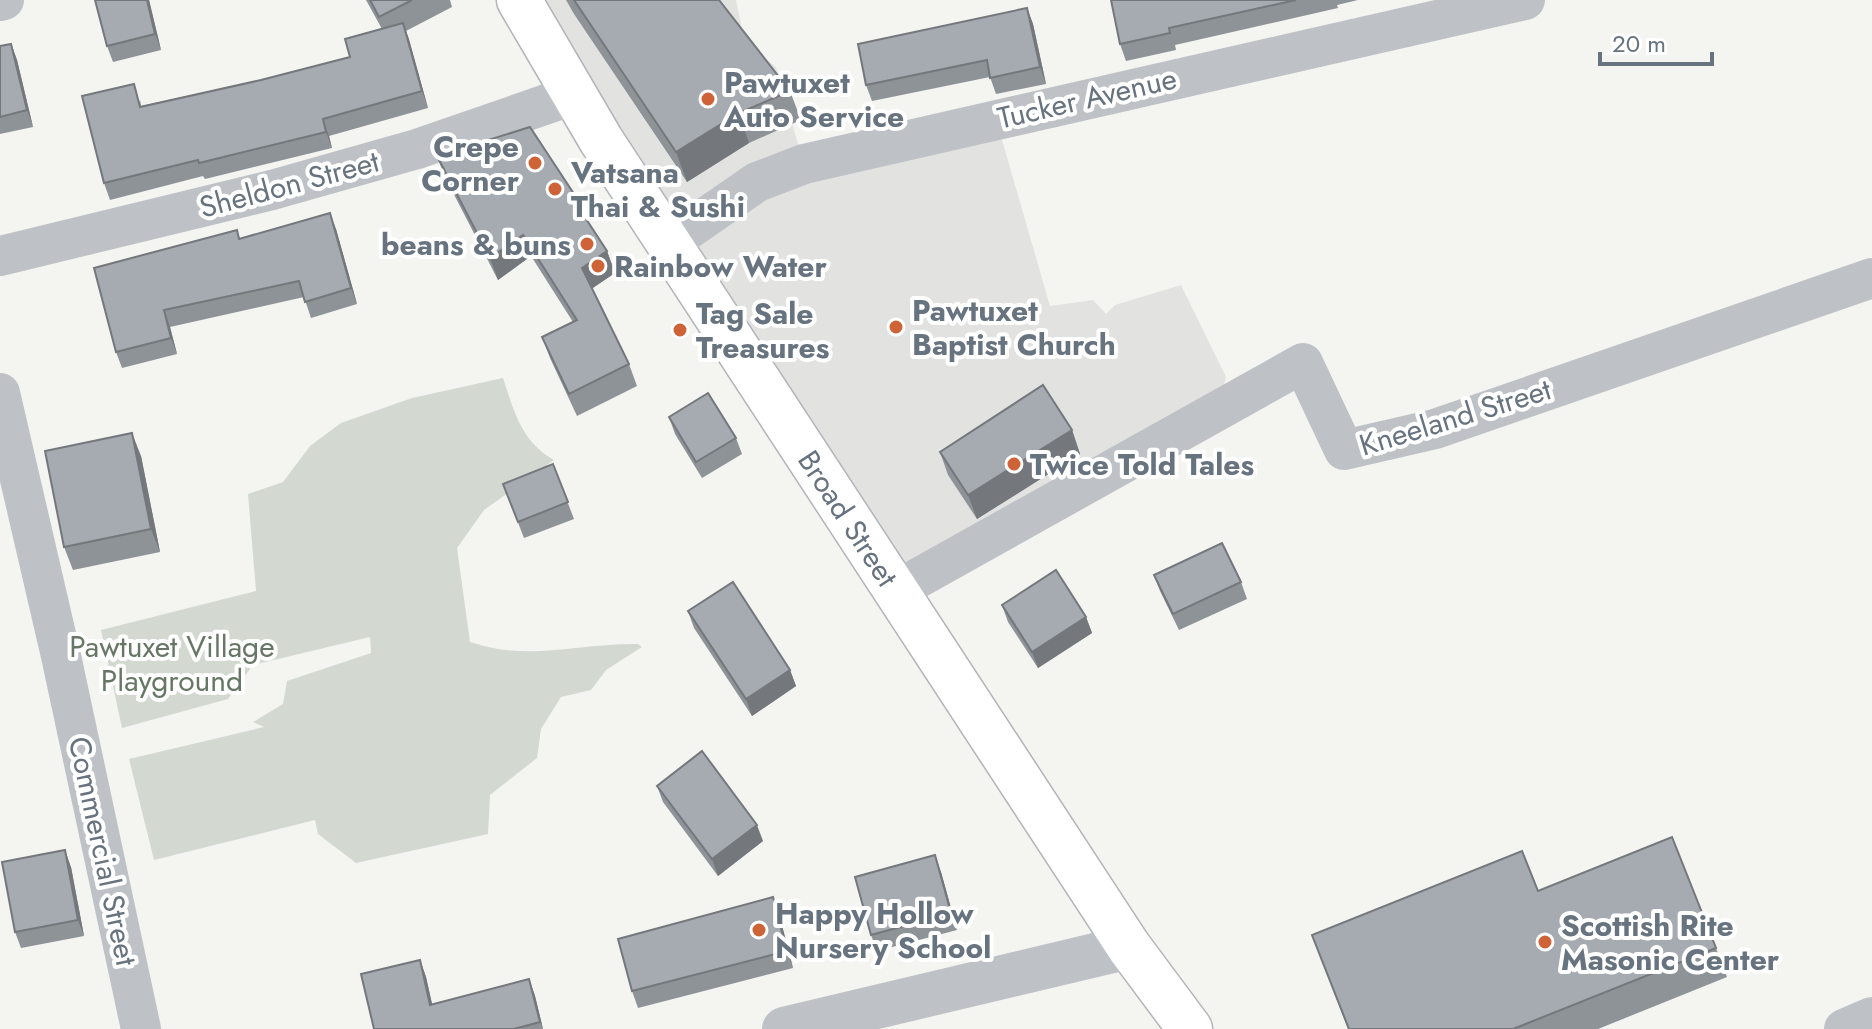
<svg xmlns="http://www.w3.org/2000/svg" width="1872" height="1029" font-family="Jost,sans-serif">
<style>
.built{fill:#e2e3e1}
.green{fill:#d3d9d1}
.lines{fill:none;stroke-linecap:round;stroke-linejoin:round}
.secondary-casing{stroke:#b1b5b9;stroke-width:47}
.minor{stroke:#bec1c5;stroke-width:40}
.tertiary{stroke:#bec1c5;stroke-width:44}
.secondary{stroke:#fff;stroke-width:44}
.wall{fill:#8e9398}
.shaded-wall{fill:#74787c}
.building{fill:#a5abb1;stroke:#74787c;stroke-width:2}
.poi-dot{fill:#ce6337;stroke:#fff;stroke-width:3}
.labels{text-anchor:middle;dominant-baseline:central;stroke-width:8;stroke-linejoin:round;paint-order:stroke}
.poi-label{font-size:30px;font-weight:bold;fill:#67737f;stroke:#fff;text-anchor:start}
.street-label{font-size:30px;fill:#67737f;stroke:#fff}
.park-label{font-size:30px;fill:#677765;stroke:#fff}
</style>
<rect width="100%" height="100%" fill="#f4f4f1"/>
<polygon class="built" points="516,0 736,0 742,29 752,49 776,67 804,165 998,126 1050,306 1093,300 1106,314 1115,305 1181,285 1226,377 1223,388 897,590"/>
<path class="green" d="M503,378C514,412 522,442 554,460L484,510L457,548L470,642C529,662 578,643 638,644L642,647L606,670L591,690L561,697L541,729L537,758L490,795L488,834L356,863L318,834L315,820L154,860L129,759L264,727L253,722L283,704L287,681L371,653L370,637L253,665L228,699L122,728L101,630L256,591L248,494L283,482L310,446L341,423L412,398Z"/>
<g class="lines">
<g class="secondary-casing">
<g id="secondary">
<path id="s1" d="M519,0L601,140L1129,947L1190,1029"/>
</g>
</g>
<g class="minor">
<polyline points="0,1 4,0"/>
<polyline points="669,243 757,182 804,164 1525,0"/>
<polyline points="0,256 272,190 417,149 573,95"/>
<polyline points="0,393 61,656 141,1029"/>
<polyline points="895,591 1303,363 1344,450 1435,429 1872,278"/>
<polyline points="1844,1029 1872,1017"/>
</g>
<polyline class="tertiary" points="784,1029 1129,947"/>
<use href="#secondary" class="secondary"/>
</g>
<g class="wall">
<polygon points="95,0 149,0 161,50 113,62 107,46"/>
<polygon points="366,0 450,0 452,7 406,31 428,108 329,136 332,148 205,179 203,176 110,200 104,183 140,100 141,106 261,80 350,57 382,29"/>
<polygon points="566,0 719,0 790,91 801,120 749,143 687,182 574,14"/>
<polygon points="1111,0 1358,0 1337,5 1338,8 1175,45 1176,50 1126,61 1120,44"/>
<polygon points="1027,8 1033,24 1046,84 996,94 990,77 872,101 866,85"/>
<polygon points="11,44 17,60 33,127 0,134 0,46"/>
<polygon points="437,156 582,213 607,251 615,273 592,288 629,364 637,386 577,416 550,358 542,337 573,322 531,256 498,280 445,177"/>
<polygon points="336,229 357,304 311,318 304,297 170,327 177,354 122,368 116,352 237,230 240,239"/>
<polygon points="669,417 736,438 742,454 702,478 675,434"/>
<polygon points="1072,430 1080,454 977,519 948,475 940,452"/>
<polygon points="141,456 160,552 73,570 64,547"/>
<polygon points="553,464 574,519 524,538 503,484"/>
<polygon points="1154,575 1241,582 1247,599 1179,630 1160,591"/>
<polygon points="1002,605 1086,617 1092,633 1038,668 1008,622"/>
<polygon points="688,611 790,670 796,686 752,716 694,628"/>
<polygon points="657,786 763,841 718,876 663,802"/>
<polygon points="71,867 84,936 21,948 15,932"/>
<polygon points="941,872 957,930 877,951 871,935"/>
<polygon points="1538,891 1716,948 1727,977 1598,1029 1348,1029 1312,935"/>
<polygon points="773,897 779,914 793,968 638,1008 632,991"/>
<polygon points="420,960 426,977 432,1005 529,979 535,996 543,1029 374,1029"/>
</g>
<g class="shaded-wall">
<polygon points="147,0 149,0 161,50 155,34"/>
<polygon points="1027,8 1033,24 1046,84 1040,67"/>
<polygon points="403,23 409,39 428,108 422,91"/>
<polygon points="11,44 17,60 33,127 27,110"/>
<polygon points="739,113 749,143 687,182 676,152"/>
<polygon points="323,119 329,136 332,148 326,132"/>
<polygon points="576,197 584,219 573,199"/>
<polygon points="330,213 336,229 357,304 351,288"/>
<polygon points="523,235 531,256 498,280 490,258"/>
<polygon points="607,251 615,273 590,290 582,268"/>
<polygon points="164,310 170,327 177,354 171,338"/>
<polygon points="1072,430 1080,454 977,519 968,495"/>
<polygon points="132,433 141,456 160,552 151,529"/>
<polygon points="1086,617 1092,633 1038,668 1032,652"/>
<polygon points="790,670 796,686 752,716 746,699"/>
<polygon points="757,825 763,841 718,876 712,859"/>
<polygon points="65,850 71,867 84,936 78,920"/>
<polygon points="935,855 941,872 957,930 951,913"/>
<polygon points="773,897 779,914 793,968 787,951"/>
<polygon points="420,960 426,977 436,1021 430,1005"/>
<polygon points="529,979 535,996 543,1029 540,1022"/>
</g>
<g class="building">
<polygon points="95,0 147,0 155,34 107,46"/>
<polygon points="370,0 412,0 379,17"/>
<polygon points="574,0 719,0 790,91 739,113 676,152"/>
<polygon points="1111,0 1296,0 1169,28 1170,33 1120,44"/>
<polygon points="1027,8 1040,67 990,78 987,60 866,85 858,44"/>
<polygon points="403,23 422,91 323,119 326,132 199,163 198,160 104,183 82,96 134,84 140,107 261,80 350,57 345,39"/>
<polygon points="11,44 27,110 0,117 0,46"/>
<polygon points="530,127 576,197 573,199 607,251 582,268 629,364 569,394 542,337 577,320 523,235 490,258 437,156"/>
<polygon points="330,213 351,288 305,302 299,281 164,310 171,338 116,352 94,268 237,230 239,239"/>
<polygon points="1043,385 1072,430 968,495 940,452"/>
<polygon points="708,393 736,438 696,462 669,417"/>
<polygon points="132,433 151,529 64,547 45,451"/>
<polygon points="553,464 568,502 518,522 503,484"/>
<polygon points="1222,543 1241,582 1173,614 1154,575"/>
<polygon points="1056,570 1086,617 1032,652 1002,605"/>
<polygon points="733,582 790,670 746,699 688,611"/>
<polygon points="702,751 757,825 712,859 657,786"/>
<polygon points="1672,837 1716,948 1513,1029 1349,1029 1312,935 1522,851 1538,891"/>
<polygon points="65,850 78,920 15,932 2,862"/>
<polygon points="935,855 951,913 871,935 855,877"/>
<polygon points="773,897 787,951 632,991 618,939"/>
<polygon points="420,960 430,1005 529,979 540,1022 514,1029 374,1029 361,974"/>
</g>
<g class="poi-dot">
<circle cx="708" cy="99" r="8"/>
<circle cx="535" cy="163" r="8"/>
<circle cx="555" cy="189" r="8"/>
<circle cx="587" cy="244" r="8"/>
<circle cx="598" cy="266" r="8"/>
<circle cx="896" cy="327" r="8"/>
<circle cx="680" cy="330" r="8"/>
<circle cx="1014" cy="464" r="8"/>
<circle cx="759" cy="930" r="8"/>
<circle cx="1545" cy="942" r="8"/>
</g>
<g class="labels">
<g class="poi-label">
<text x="724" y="82">Pawtuxet<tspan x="724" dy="34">Auto Service</tspan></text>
<text x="519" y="146" text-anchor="end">Crepe<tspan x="519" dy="34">Corner</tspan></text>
<text x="571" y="172">Vatsana<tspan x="571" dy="34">Thai &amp; Sushi</tspan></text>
<text x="571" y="244" text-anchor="end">beans &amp; buns</text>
<text x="614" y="266">Rainbow Water</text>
<text x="912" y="310">Pawtuxet<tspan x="912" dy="34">Baptist Church</tspan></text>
<text x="696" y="313">Tag Sale<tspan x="696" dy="34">Treasures</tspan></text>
<text x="1030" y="464">Twice Told Tales</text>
<text x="775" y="913">Happy Hollow<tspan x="775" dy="34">Nursery School</tspan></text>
<text x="1561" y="925">Scottish Rite<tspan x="1561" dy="34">Masonic Center</tspan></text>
</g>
<g class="street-label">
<text transform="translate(1087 98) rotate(-13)">Tucker Avenue</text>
<text transform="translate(289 184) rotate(-15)">Sheldon Street</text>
<text transform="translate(1455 417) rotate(-17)">Kneeland Street</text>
<text stroke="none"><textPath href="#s1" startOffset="614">Broad Street</textPath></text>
<text transform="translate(103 851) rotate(78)">Commercial Street</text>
</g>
<g class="park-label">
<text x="172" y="646">Pawtuxet Village<tspan x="172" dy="34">Playground</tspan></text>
</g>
</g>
<path d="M1600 52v12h112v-12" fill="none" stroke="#67737f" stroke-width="4"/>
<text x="1612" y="52" font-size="24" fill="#67737f" stroke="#ffffff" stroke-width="6" paint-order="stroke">20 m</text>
</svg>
